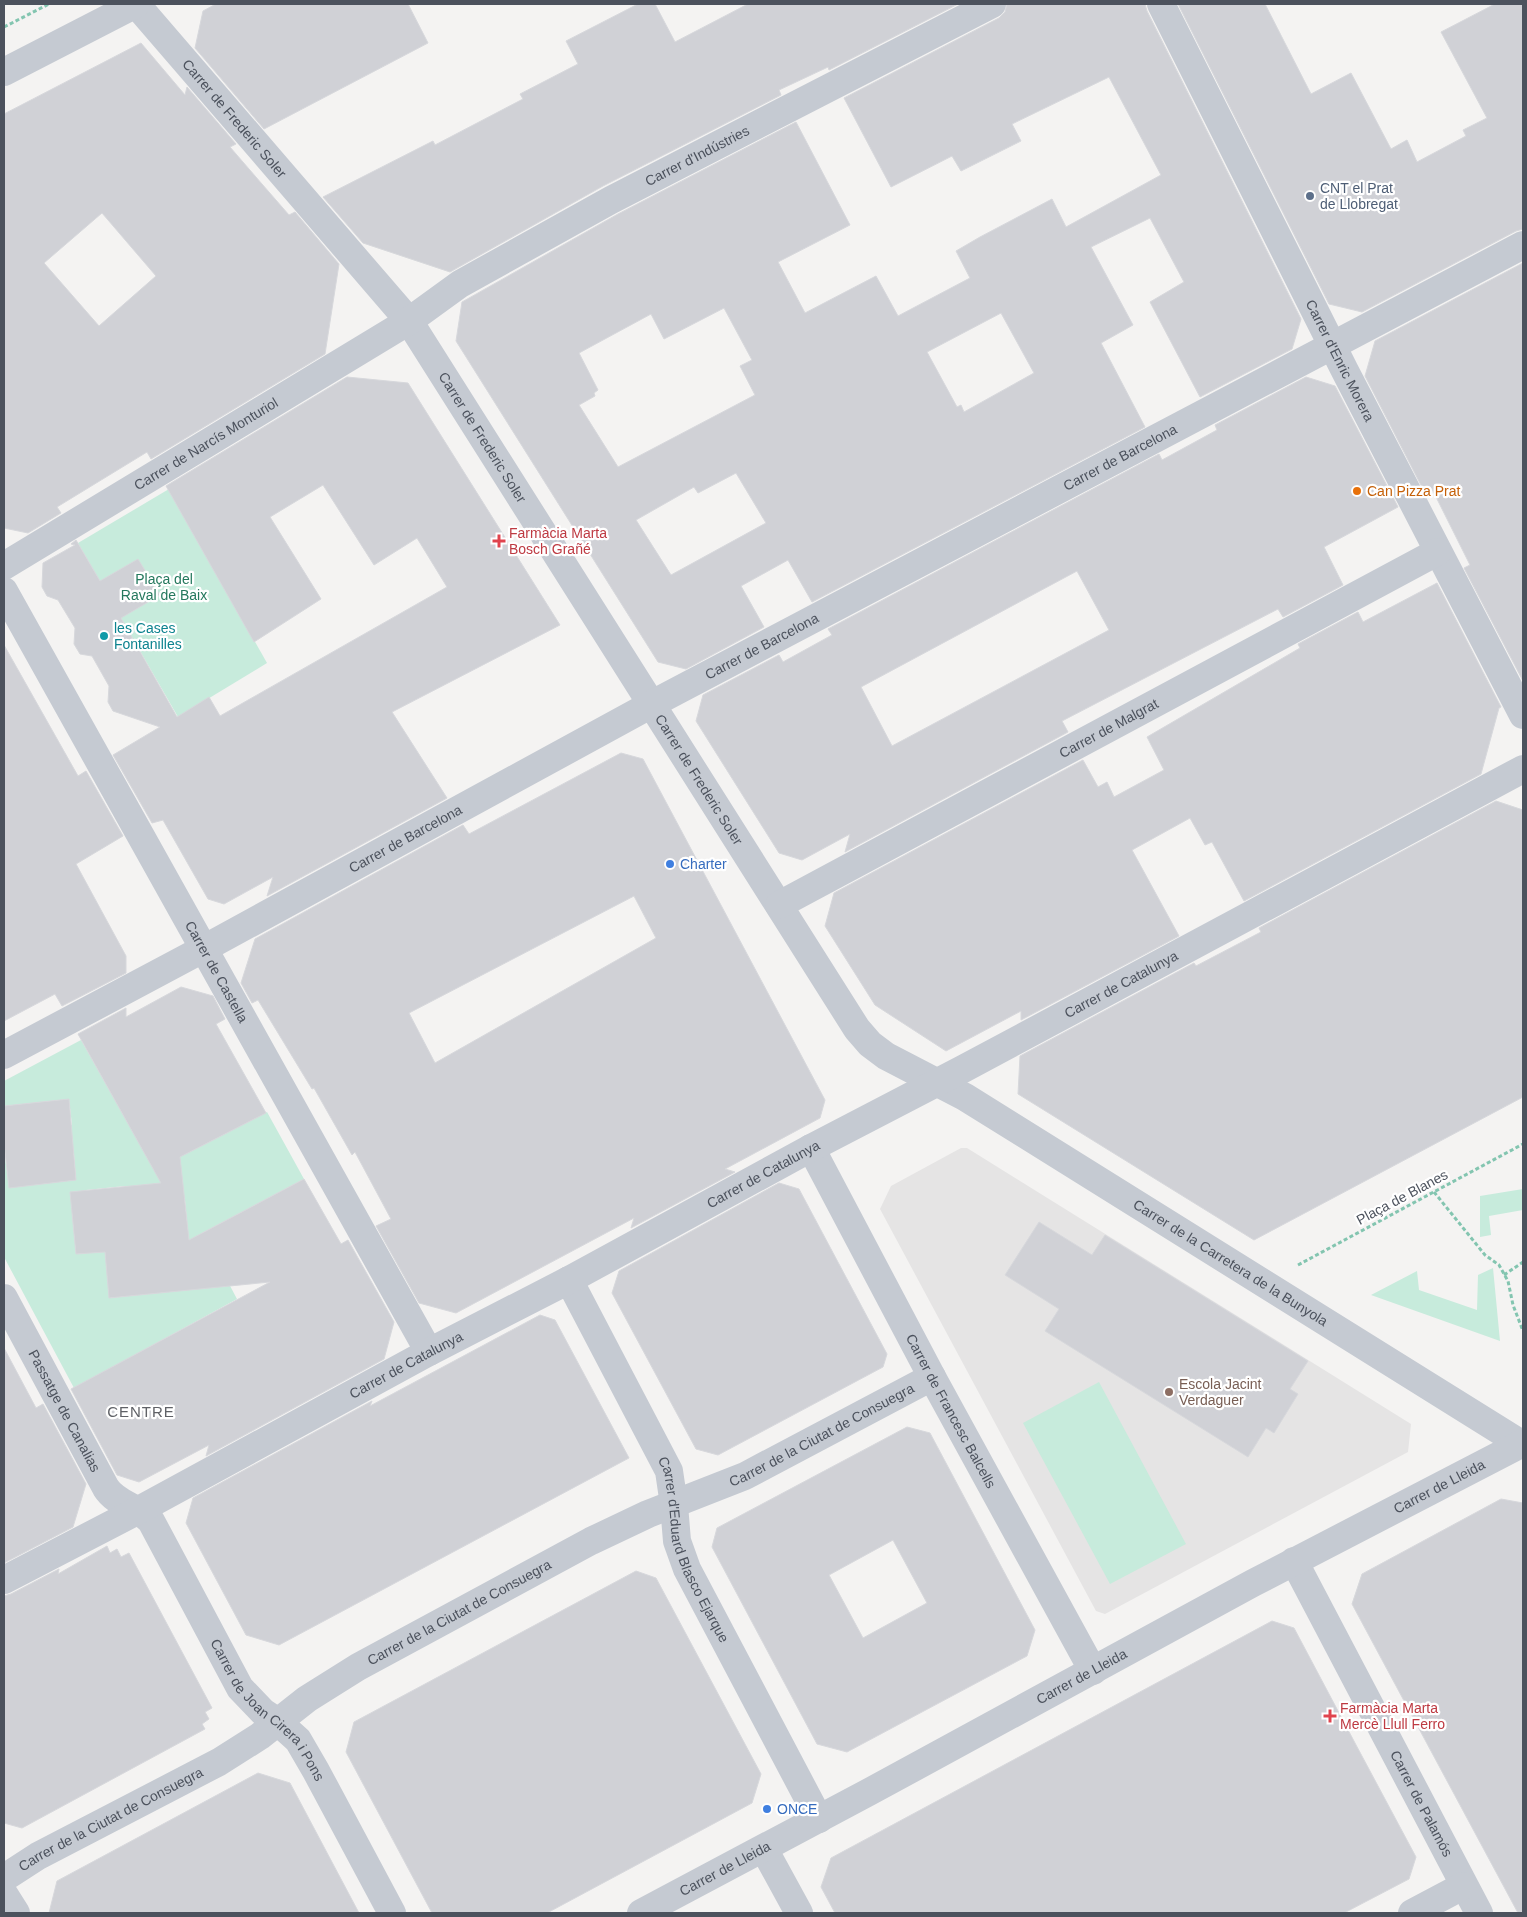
<svg xmlns="http://www.w3.org/2000/svg" width="1527" height="1917" font-family="Helvetica,sans-serif">
<style>
.education{fill:#e5e4e4}
.green{fill:#c7ebdc;fill-rule:evenodd}
.building{fill:#d0d1d6;stroke:#d7d8dc;fill-rule:evenodd}
.lines{fill:none;stroke-linecap:round;stroke-linejoin:round}
.path{stroke:#83c5b0;stroke-width:3;stroke-dasharray:4 2.5;stroke-linecap:butt}
.minor{stroke:#c5cad2;stroke-width:28}
.service-dot{fill:#5c6f8a;stroke:#fff;stroke-width:2}
.food-dot{fill:#e8710a;stroke:#fff;stroke-width:2}
.health-dot{fill:#e0444e;stroke:#fff;stroke-width:2}
.culture-dot{fill:#0f9aa8;stroke:#fff;stroke-width:2}
.shop-dot{fill:#3f7fe0;stroke:#fff;stroke-width:2}
.education-dot{fill:#8d6e63;stroke:#fff;stroke-width:2}
.labels{text-anchor:middle;dominant-baseline:central;stroke-width:4.5;stroke-linejoin:round;paint-order:stroke}
.street-label{font-size:14px;fill:#4c525d;stroke:#fff}
.service-label{font-size:14px;fill:#4e5e75;stroke:#fff;text-anchor:start}
.food-label{font-size:14px;fill:#c56008;stroke:#fff;text-anchor:start}
.health-label{font-size:14px;fill:#be3a42;stroke:#fff;text-anchor:start}
.park-label{font-size:14px;fill:#24785d;stroke:#fff}
.culture-label{font-size:14px;fill:#0d838f;stroke:#fff;text-anchor:start}
.shop-label{font-size:14px;fill:#366cbe;stroke:#fff;text-anchor:start}
.education-label{font-size:14px;fill:#785e54;stroke:#fff;text-anchor:start}
.neighbourhood-label{font-size:15px;letter-spacing:1px;fill:#5f6166;stroke:#fff}
</style>
<rect width="100%" height="100%" fill="#f4f3f2"/>
<polygon class="education" points="961,1148 967,1148 1411,1424 1408,1452 1105,1614 1096,1611 880,1209 891,1186"/>
<g class="green">
<polygon points="169,489 267,663 178,717 78,543"/>
<path d="M81,1040L154,1170L267,1112L304,1179L202,1233L237,1299L74,1388L4,1257V1158L5,1157L9,1187L76,1180L74,1154L56,1127L72,1125L69,1099L4,1106V1081ZM125,1186L128,1205L185,1200L189,1243L175,1291L110,1298L105,1251L76,1254L72,1213L88,1212L86,1190Z"/>
<polygon points="1523,1189 1523,1210 1489,1216 1491,1235 1480,1237 1480,1196"/>
<polygon points="1493,1268 1500,1341 1371,1295 1417,1271 1419,1290 1477,1310 1478,1275"/>
<polygon points="1099,1382 1186,1544 1110,1584 1023,1423"/>
</g>
<g class="building">
<polygon points="216,4 408,4 428,43 264,129 195,48 203,11"/>
<polygon points="638,4 655,4 675,42 748,4 958,4 829,70 828,67 779,90 781,95 603,186 450,272 363,243 323,197 433,141 435,145 523,99 520,94 578,64 566,41"/>
<path d="M1007,4H1145L1147,11L1301,319L1292,349L1200,397L1150,302L1184,282L1150,218L1091,247L1133,325L1101,343L1145,427L812,602L788,560L741,586L764,627L686,669L658,662L456,341L462,302L618,214L796,122L850,225L778,262L805,313L876,276L898,316L970,278L956,251L980,237L1052,199L1066,227L1161,175L1109,77L1012,124L1021,141L961,171L952,156L891,187L844,98L999,18L1005,12ZM724,308L752,360L740,366L755,395L618,467L579,405L595,396L594,393L598,390L579,353L651,314L664,339ZM1001,313L1034,373L964,412L961,405L957,407L927,352ZM736,473L766,523L671,575L636,520L694,487L698,493Z"/>
<polygon points="1178,4 1265,4 1311,94 1351,73 1391,149 1407,140 1417,162 1466,136 1463,130 1487,118 1441,32 1495,4 1523,4 1523,229 1516,231 1362,312 1329,304"/>
<path d="M141,43L185,95L187,87L236,144L230,147L262,184L289,215L295,212L339,264L325,354L151,459L147,452L57,507L61,513L28,533L4,528V114ZM102,213L156,276L99,326L44,263Z"/>
<polygon points="1523,263 1523,681 1464,568 1470,565 1432,489 1425,493 1365,376 1375,341"/>
<polygon points="347,377 408,383 560,625 392,712 447,798 267,896 273,877 224,904 208,899 163,820 152,823 113,755 160,727 113,711 108,702 109,686 92,656 80,654 74,644 75,628 58,600 47,596 42,587 43,563 75,545 71,544 76,540 100,581 138,559 160,595 121,618 177,717 209,697 220,716 447,587 417,538 374,565 323,485 270,517 321,599 254,642 166,486"/>
<path d="M1306,377L1335,386L1398,507L1324,547L1343,585L1283,617L1278,609L1062,721L1068,732L845,852L850,834L802,860L779,853L696,721L703,695L779,655L783,662L832,635L828,629L1159,454L1162,460L1217,430L1215,425ZM1077,571L1109,630L892,746L861,687Z"/>
<polygon points="1437,583 1501,707 1499,708 1481,774 1244,901 1212,842 1205,845 1190,818 1132,850 1179,936 1021,1020 1021,1011 946,1051 875,1005 825,926 834,893 1083,760 1098,787 1107,782 1114,797 1164,770 1147,737 1300,648 1298,644 1358,612 1363,622"/>
<polygon points="4,645 78,776 86,771 123,836 76,864 126,956 126,973 62,1006 55,994 4,1021"/>
<path d="M621,753L643,759L825,1100L820,1118L725,1169L735,1172L631,1228L634,1218L456,1313L419,1303L376,1226L391,1219L355,1152L352,1155L314,1088L312,1089L258,1000L252,1003L241,983L255,939L463,825L469,834ZM634,896L656,938L435,1063L409,1013Z"/>
<polygon points="1496,801 1523,810 1523,1097 1254,1240 1018,1094 1020,1056 1194,963 1196,966 1261,932 1259,928"/>
<polygon points="181,987 213,996 225,1019 216,1024 266,1113 180,1157 189,1240 304,1179 341,1244 348,1240 394,1322 384,1359 206,1456 209,1445 139,1482 117,1475 71,1389 270,1282 109,1298 105,1252 76,1254 70,1192 161,1183 78,1034 126,1008 126,1017"/>
<polygon points="69,1099 76,1180 9,1188 4,1143 4,1106"/>
<polygon points="779,1183 799,1189 887,1354 883,1367 718,1455 696,1449 612,1293 619,1271"/>
<polygon points="1039,1222 1092,1255 1105,1235 1308,1361 1290,1389 1298,1394 1274,1433 1266,1428 1248,1457 1045,1331 1059,1309 1005,1275"/>
<polygon points="540,1315 555,1320 629,1458 279,1645 246,1635 186,1523 193,1498 372,1401 370,1406"/>
<polygon points="4,1348 36,1408 43,1404 86,1484 73,1527 4,1563"/>
<path d="M907,1427L930,1433L1035,1630L1027,1656L847,1752L817,1744L712,1547L717,1528ZM893,1540L927,1603L863,1638L829,1575Z"/>
<polygon points="1501,1499 1523,1503 1523,1913 1518,1913 1352,1604 1362,1574"/>
<polygon points="107,1546 110,1553 117,1549 121,1557 129,1553 212,1708 205,1712 209,1719 202,1724 205,1729 22,1828 4,1823 4,1596 11,1594 59,1569 58,1574"/>
<polygon points="636,1571 656,1578 761,1774 752,1803 547,1913 432,1913 346,1752 354,1722"/>
<polygon points="1272,1621 1294,1628 1355,1743 1416,1857 1409,1879 1344,1913 835,1913 821,1887 831,1858"/>
<polygon points="258,1773 290,1783 359,1913 49,1913 57,1881"/>
</g>
<g class="lines">
<g class="path">
<polyline points="4,27 49,4"/>
<polyline points="1434,1192 1485,1255 1499,1265 1508,1281 1513,1305 1523,1331"/>
<polyline points="1298,1265 1523,1144"/>
<polyline points="1504,1275 1523,1262"/>
</g>
<g class="minor">
<path id="s1" d="M136,4L409,321L857,1029L870,1044L886,1056L965,1097L1523,1445"/>
<path id="s2" d="M1161,4L1345,371L1523,715"/>
<polyline points="4,72 136,4"/>
<path id="s3" d="M4,566L409,321L460,284L611,200L992,4"/>
<path id="s4" d="M4,591L429,1352"/>
<path id="s5" d="M779,905L1437,552"/>
<path id="s6" d="M4,1055L205,948L652,704L1523,245"/>
<path id="s7" d="M811,1148L932,1377L1093,1671"/>
<path id="s8" d="M569,1280L669,1471L674,1505L677,1541L687,1569L819,1819"/>
<path id="s9" d="M4,1298L106,1488C116,1504 137,1506 151,1521L240,1688L263,1712L278,1722L298,1740L316,1771L392,1913"/>
<path id="s10" d="M1294,1561L1479,1913"/>
<path id="s11" d="M4,1580L139,1510L429,1352L569,1280L811,1148L963,1069L1523,769"/>
<polyline points="764,1849 799,1913"/>
<path id="s12" d="M4,1878L38,1856L219,1762L260,1736L307,1699L358,1667L591,1541L648,1514L745,1476L932,1377"/>
<polyline points="4,1894 16,1913"/>
<path id="s13" d="M641,1913L869,1792L1253,1583L1523,1443"/>
<polyline points="1412,1913 1463,1886"/>
</g>
</g>
<circle class="service-dot" cx="1310" cy="196" r="5"/>
<circle class="food-dot" cx="1357" cy="491" r="5"/>
<g class="health-dot">
<path d="M496.5 533.5h5v5h5v5h-5v5h-5v-5h-5v-5h5z"/>
<path d="M1327.5 1708.5h5v5h5v5h-5v5h-5v-5h-5v-5h5z"/>
</g>
<circle class="culture-dot" cx="104" cy="636" r="5"/>
<g class="shop-dot">
<circle cx="670" cy="864" r="5"/>
<circle cx="767" cy="1809" r="5"/>
</g>
<circle class="education-dot" cx="1169" cy="1392" r="5"/>
<g class="labels">
<g class="street-label">
<text stroke="none"><textPath href="#s1" startOffset="151">Carrer de Frederic Soler</textPath></text>
<text stroke="none"><textPath href="#s3" startOffset="806">Carrer d'Indústries</textPath></text>
<text stroke="none"><textPath href="#s2" startOffset="399">Carrer d'Enric Morera</textPath></text>
<text stroke="none"><textPath href="#s1" startOffset="556">Carrer de Frederic Soler</textPath></text>
<text stroke="none"><textPath href="#s3" startOffset="236">Carrer de Narcís Monturiol</textPath></text>
<text stroke="none"><textPath href="#s6" startOffset="1266">Carrer de Barcelona</textPath></text>
<text stroke="none"><textPath href="#s6" startOffset="861">Carrer de Barcelona</textPath></text>
<text stroke="none"><textPath href="#s5" startOffset="374">Carrer de Malgrat</textPath></text>
<text stroke="none"><textPath href="#s1" startOffset="961">Carrer de Frederic Soler</textPath></text>
<text stroke="none"><textPath href="#s6" startOffset="456">Carrer de Barcelona</textPath></text>
<text stroke="none"><textPath href="#s4" startOffset="436">Carrer de Castella</textPath></text>
<text stroke="none"><textPath href="#s11" startOffset="1266">Carrer de Catalunya</textPath></text>
<text stroke="none"><textPath href="#s11" startOffset="861">Carrer de Catalunya</textPath></text>
<text transform="translate(1402 1197) rotate(-28)">Plaça de Blanes</text>
<text stroke="none"><textPath href="#s1" startOffset="1698">Carrer de la Carretera de la Bunyola</textPath></text>
<text stroke="none"><textPath href="#s11" startOffset="456">Carrer de Catalunya</textPath></text>
<text stroke="none"><textPath href="#s7" startOffset="298">Carrer de Francesc Balcells</textPath></text>
<text stroke="none"><textPath href="#s9" startOffset="128">Passatge de Canalias</textPath></text>
<text stroke="none"><textPath href="#s12" startOffset="932">Carrer de la Ciutat de Consuegra</textPath></text>
<text stroke="none"><textPath href="#s13" startOffset="905">Carrer de Lleida</textPath></text>
<text stroke="none"><textPath href="#s8" startOffset="299">Carrer d'Eduard Blasco Ejarque</textPath></text>
<text stroke="none"><textPath href="#s12" startOffset="528">Carrer de la Ciutat de Consuegra</textPath></text>
<text stroke="none"><textPath href="#s13" startOffset="500">Carrer de Lleida</textPath></text>
<text stroke="none"><textPath href="#s9" startOffset="496">Carrer de Joan Cirera i Pons</textPath></text>
<text stroke="none"><textPath href="#s10" startOffset="274">Carrer de Palamós</textPath></text>
<text stroke="none"><textPath href="#s12" startOffset="122">Carrer de la Ciutat de Consuegra</textPath></text>
<text stroke="none"><textPath href="#s13" startOffset="95">Carrer de Lleida</textPath></text>
</g>
<g class="service-label">
<text x="1320" y="188">CNT el Prat<tspan x="1320" dy="16">de Llobregat</tspan></text>
</g>
<g class="food-label">
<text x="1367" y="491">Can Pizza Prat</text>
</g>
<g class="health-label">
<text x="509" y="533">Farmàcia Marta<tspan x="509" dy="16">Bosch Grañé</tspan></text>
<text x="1340" y="1708">Farmàcia Marta<tspan x="1340" dy="16">Mercè Llull Ferro</tspan></text>
</g>
<g class="park-label">
<text x="164" y="579">Plaça del<tspan x="164" dy="16">Raval de Baix</tspan></text>
</g>
<g class="culture-label">
<text x="114" y="628">les Cases<tspan x="114" dy="16">Fontanilles</tspan></text>
</g>
<g class="shop-label">
<text x="680" y="864">Charter</text>
<text x="777" y="1809">ONCE</text>
</g>
<g class="education-label">
<text x="1179" y="1384">Escola Jacint<tspan x="1179" dy="16">Verdaguer</tspan></text>
</g>
<g class="neighbourhood-label">
<text x="141" y="1411">CENTRE</text>
</g>
</g>
<rect width="1527" height="1917" fill="none" stroke="#4c525d" stroke-width="10"/>
</svg>
